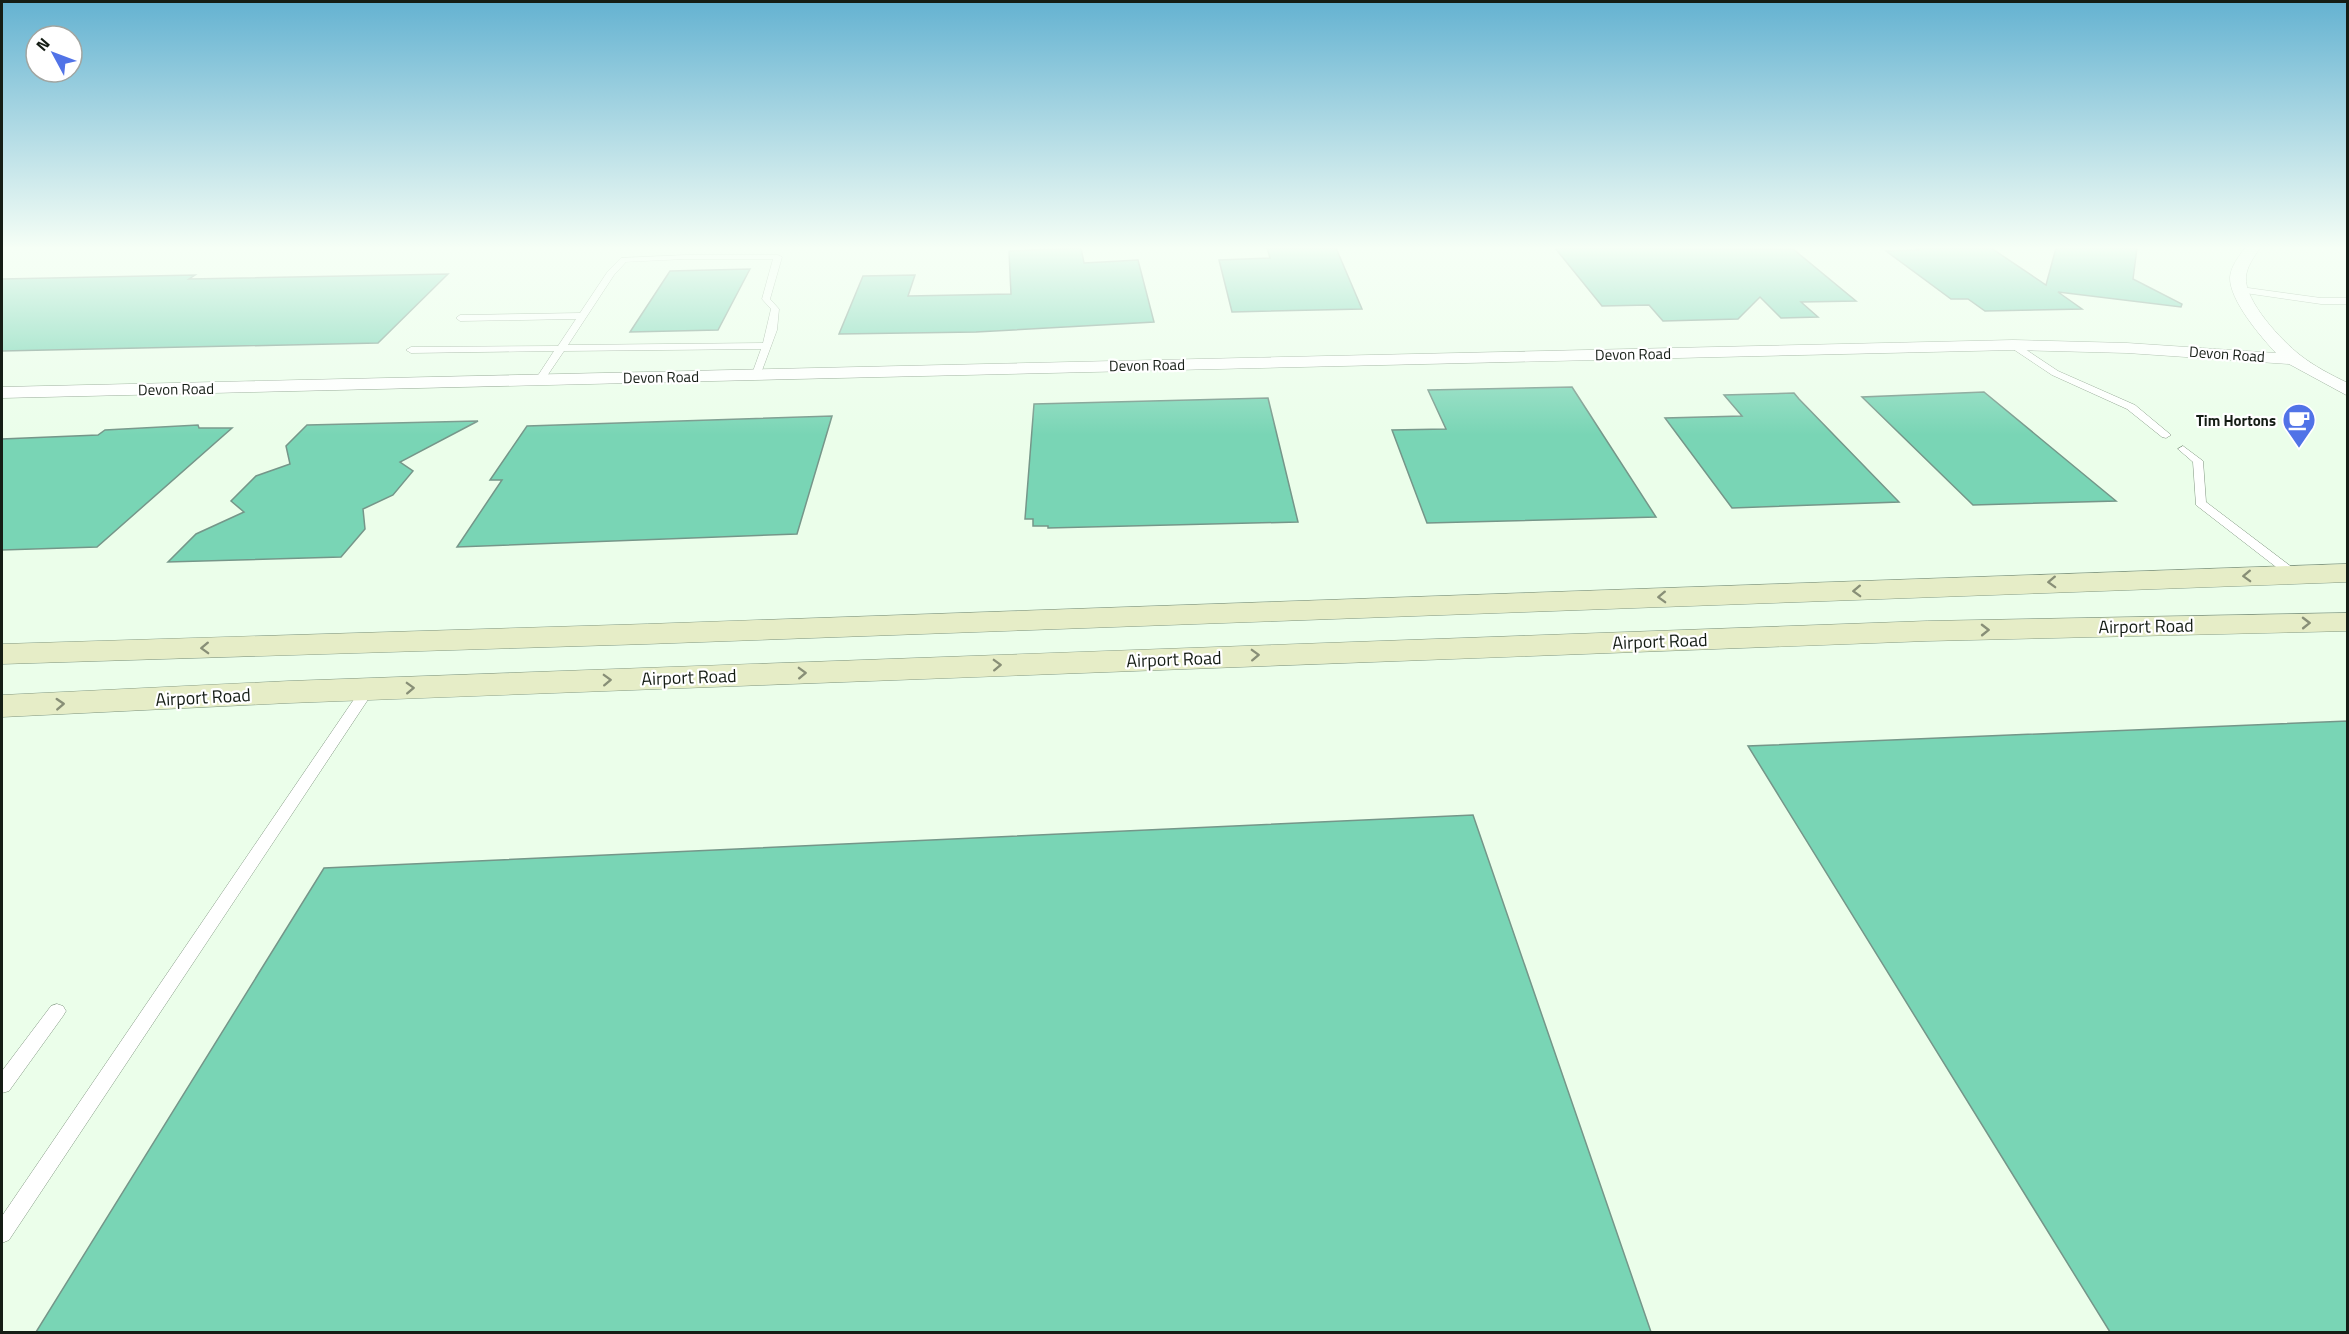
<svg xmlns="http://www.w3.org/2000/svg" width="2349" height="1334" font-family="'Titillium Web',sans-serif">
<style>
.building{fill:#79d5b5;stroke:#759689;stroke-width:1.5}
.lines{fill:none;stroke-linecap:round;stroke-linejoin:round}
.service-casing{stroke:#819781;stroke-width:1}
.minor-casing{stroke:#819781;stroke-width:1}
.secondary-casing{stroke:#819781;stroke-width:1}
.service{fill:#fff;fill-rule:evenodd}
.minor{fill:#fff;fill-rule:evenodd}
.secondary{fill:#e6edc7;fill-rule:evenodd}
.oneway{stroke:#888f77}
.labels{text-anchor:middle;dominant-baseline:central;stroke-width:4.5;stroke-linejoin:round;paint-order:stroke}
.far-street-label{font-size:15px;fill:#151d15;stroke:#fff}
.far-poi-label{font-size:15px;font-weight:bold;fill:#151d15;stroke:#fff;text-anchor:end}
.street-label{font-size:18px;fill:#151d15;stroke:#fff}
</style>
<rect width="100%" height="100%" fill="#ebfeea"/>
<g class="building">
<polygon points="1079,248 1081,248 1084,263 1138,260 1154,322 976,332 839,334 863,276 915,275 908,296 1011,294 1009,251"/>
<polygon points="1267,248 1336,248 1362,309 1232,312 1219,260 1270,258"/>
<polygon points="1555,248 1793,249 1856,301 1801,302 1818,317 1781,318 1760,297 1738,319 1663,321 1649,305 1602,306"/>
<polygon points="1916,248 1991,248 2046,285 2056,248 2137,248 2133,279 2182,304 2181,307 2058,292 2082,309 1985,311 1968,299 1951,299 1886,251 1919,250"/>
<polygon points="750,269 718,330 630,332 670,271"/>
<polygon points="448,274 378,343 2,351 2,279 195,275 189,279"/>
<polygon points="1572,387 1656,517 1427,523 1392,430 1446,429 1428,390"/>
<polygon points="1984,392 2076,468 2116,501 1973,505 1862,397"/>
<polygon points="1794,393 1799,399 1899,502 1732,508 1665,418 1742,416 1724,395"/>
<polygon points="1268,398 1298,522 1048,528 1048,526 1033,526 1033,519 1025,519 1034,404"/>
<polygon points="832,416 797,534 457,547 502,480 490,480 527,426"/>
<polygon points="478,421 400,462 413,471 393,495 363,509 365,529 341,557 168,562 196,534 244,512 231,501 256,476 290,464 286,446 307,425"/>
<polygon points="198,425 199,428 232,428 97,547 2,550 2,439 98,435 105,430"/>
<polygon points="2348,721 2348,1332 2110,1332 1748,746"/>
<polygon points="1473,815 1651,1332 36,1332 324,868"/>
</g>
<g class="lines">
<g class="service-casing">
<g id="service">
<path d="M685,255H778L782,257L770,299L779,309L777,330L760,376L752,374L761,349L564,351L543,382L540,383L535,380L554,351L411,353L406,350L411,347L558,346L576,319L460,321L456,318L460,315L580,313L608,271L621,258ZM685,259H773L762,299L771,309L763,343L568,345L614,275L626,262Z"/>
<polygon points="2241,287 2321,298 2348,298 2348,304 2321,304 2238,292 2238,288"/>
<polygon points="2010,343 2016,343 2058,371 2135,405 2171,435 2166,438 2162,437 2127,409 2052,375 2010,347"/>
<polygon points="2183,446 2203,461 2206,502 2297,571 2299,574 2297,577 2289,577 2196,505 2193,462 2178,449"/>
<polygon points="368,685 375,689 9,1240 2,1243 2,1216 363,686"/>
<polygon points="57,1004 63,1006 66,1011 63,1016 9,1091 2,1093 2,1071 51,1006"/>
</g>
</g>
<g class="minor-casing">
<path id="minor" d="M2245,248H2260C2254,257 2247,266 2246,277C2244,301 2282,341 2300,355C2314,366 2331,375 2348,383V396L2289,364L2127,353L2013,350L2,398V387L2013,340L2127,343L2276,353C2261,337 2229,300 2230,277C2231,266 2239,256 2245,248Z"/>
</g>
<g class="secondary-casing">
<g id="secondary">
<polygon points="2348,564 2348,582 647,644 2,664 2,644 647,624"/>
<polygon points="2348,613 2348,631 1927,641 289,703 2,717 2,695 289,681 1927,621"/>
</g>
</g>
<use href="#service" class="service"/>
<use href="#minor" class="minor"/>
<use href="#secondary" class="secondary"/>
</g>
<defs><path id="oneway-chevron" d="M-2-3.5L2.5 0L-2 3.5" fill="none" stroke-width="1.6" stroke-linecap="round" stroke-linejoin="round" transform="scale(1.5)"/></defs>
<g class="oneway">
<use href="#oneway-chevron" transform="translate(2247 576) rotate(178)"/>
<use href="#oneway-chevron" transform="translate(2052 582) rotate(178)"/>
<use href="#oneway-chevron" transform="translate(1857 591) rotate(178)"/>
<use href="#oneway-chevron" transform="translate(1662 597) rotate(178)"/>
<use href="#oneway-chevron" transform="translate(2306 623) rotate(-1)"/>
<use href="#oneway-chevron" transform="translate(1985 630) rotate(-1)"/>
<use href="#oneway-chevron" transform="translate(205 648) rotate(178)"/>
<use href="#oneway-chevron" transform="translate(1255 655) rotate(-2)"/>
<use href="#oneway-chevron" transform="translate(997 665) rotate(-2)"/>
<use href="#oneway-chevron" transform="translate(802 673) rotate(-2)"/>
<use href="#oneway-chevron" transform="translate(607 680) rotate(-2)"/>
<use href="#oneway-chevron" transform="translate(410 688) rotate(-2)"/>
<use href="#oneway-chevron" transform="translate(60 704) rotate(-3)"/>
</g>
<linearGradient id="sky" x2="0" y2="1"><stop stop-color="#64b2d1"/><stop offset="0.57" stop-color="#f6fff6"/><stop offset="1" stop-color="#f6fff6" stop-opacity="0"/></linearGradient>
<rect width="2349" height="435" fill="url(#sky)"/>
<defs>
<g id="cafe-pin" transform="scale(1.725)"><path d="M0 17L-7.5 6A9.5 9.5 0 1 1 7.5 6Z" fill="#5173e7" stroke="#fff"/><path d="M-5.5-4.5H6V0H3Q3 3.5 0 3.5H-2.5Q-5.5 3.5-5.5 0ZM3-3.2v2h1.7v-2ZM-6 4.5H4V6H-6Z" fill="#fff"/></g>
</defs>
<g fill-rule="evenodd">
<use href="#cafe-pin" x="2299" y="420"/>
</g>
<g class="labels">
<g class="far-street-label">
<text transform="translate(1633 354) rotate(-1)">Devon Road</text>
<text transform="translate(2227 354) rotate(4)">Devon Road</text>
<text transform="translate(1147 365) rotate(-1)">Devon Road</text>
<text transform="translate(661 377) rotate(-1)">Devon Road</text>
<text transform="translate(176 389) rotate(-1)">Devon Road</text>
</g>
<g class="far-poi-label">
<text x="2276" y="420">Tim Hortons</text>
</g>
<g class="street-label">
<text transform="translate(2146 626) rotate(-1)">Airport Road</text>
<text transform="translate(1660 641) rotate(-2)">Airport Road</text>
<text transform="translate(1174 659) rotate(-2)">Airport Road</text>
<text transform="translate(689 677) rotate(-2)">Airport Road</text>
<text transform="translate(203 697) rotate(-3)">Airport Road</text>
</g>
</g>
<rect width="2349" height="1334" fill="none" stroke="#151d15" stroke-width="6"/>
<g transform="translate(54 54) rotate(311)"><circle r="28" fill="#ffffff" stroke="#a1a5a1" stroke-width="1.5"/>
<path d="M0-4.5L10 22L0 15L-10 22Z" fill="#5173e7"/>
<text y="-9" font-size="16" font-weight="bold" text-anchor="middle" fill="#151d15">N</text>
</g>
</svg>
